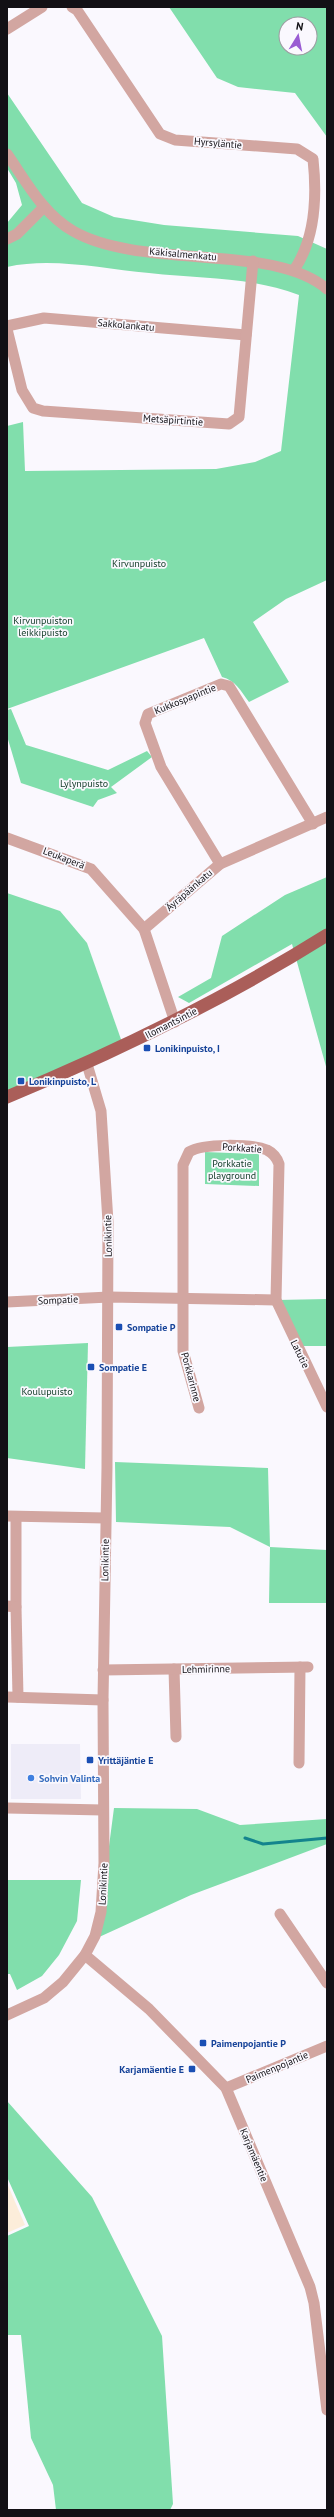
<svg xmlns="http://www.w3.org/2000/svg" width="334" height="2517" font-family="'PT Sans',sans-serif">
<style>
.built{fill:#eeecf8}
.education{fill:#fcedda}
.green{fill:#81deac;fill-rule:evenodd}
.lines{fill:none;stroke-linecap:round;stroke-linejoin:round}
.stream{stroke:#13848d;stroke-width:3}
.minor{stroke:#d2a6a1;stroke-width:11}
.major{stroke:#aa5e59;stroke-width:13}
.transit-dot{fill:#1a4fb4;stroke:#faf8fe;stroke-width:1.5}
.shop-dot{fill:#3f7fe0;stroke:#faf8fe;stroke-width:1.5}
.labels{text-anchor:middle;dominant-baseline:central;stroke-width:3.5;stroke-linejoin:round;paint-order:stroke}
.street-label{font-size:10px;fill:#121015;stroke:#faf8fe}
.park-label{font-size:10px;fill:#103a26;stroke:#faf8fe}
.transit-label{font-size:10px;font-weight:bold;fill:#164399;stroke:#faf8fe;text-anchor:start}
.shop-label{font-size:10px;font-weight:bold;fill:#366cbe;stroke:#faf8fe;text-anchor:start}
</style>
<rect width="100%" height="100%" fill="#faf8fe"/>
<polygon class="built" points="11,1744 80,1744 81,1799 11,1799"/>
<polygon class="education" points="7,2183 25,2225 7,2233"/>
<g class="green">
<path d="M169,7H327V137L295,93L238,87L217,78ZM286,24H310V48H286Z"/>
<path d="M7,93L82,203L114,217L164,225L298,236L327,249V580L286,599L253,622L289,682L249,702C241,691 235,680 222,677L204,638L7,709V426L23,422L25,471L216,469L255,462L281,451L299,295C247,276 202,279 149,273C102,269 53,257 7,267V223L22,205L16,183L7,168Z"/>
<polygon points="11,709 26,745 108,770 147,751 152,757 111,787 117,793 98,800 93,807 21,783 7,736 7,710"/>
<polygon points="327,877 327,1070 292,944 189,1003 178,997 211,978 222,936 285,895"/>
<polygon points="7,893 60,911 87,943 123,1045 7,1099"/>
<polygon points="205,1152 259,1154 259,1186 205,1184"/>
<polygon points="327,1299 327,1346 297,1346 277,1300"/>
<polygon points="88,1343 85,1469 7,1458 7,1347"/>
<polygon points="115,1462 268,1468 270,1547 327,1550 327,1603 269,1603 270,1547 230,1527 116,1522"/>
<polygon points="114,1808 197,1809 240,1825 327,1819 327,1844 191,1895 97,1938"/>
<polygon points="7,1880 81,1880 77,1921 59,1955 42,1976 17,1990 10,1974 7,1974"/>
<polygon points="7,2101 92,2197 162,2336 173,2504 170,2510 56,2510 53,2485 31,2438 21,2335 7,2335 7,2236 29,2226 7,2177"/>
</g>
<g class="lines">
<polyline class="stream" points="245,1838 263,1844 327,1838"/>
<g class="minor">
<path d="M72,7L77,10L160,134L175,140L297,149L313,159C317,196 316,238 294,270"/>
<polyline points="7,29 42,7"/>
<path d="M7,154C26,181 43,214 73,231C125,261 215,252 275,266C293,270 313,277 327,289"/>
<polyline points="7,239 17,234 44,207"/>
<polyline points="7,326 44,318 246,335"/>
<polyline points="7,329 22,390 33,408 43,411 229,424 239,417 253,261"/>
<polyline points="7,838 91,869 144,929"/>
<polyline points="220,864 161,767 145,723 148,714 221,684 229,686 313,824"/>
<polyline points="175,1022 144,929 220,864 327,817"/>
<polyline points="7,1302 109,1297 276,1300"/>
<path d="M199,1408L183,1351V1165L189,1152C203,1143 252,1144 267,1150C273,1153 277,1158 279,1164L276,1300L327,1407"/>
<polyline points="7,1516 105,1518"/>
<polyline points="7,1606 16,1607 16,1517"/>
<polyline points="16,1607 18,1697"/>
<polyline points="174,1669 176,1737"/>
<polyline points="103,1670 308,1667"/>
<polyline points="7,1697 103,1700"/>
<polyline points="299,1763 300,1667"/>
<polyline points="7,1808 103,1810"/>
<polyline points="280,1914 327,1983"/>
<polyline points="85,1955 149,2009 226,2088 310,2287 314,2303 327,2410"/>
<polyline points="7,2015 44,1998 63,1982 85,1955 95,1936 101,1912 104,1863 103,1700 107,1467 108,1222 101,1111 87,1064"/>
<polyline points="226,2088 327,2046"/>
</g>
<path class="major" d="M7,1097C118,1051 225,999 327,935"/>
</g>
<g class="transit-dot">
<rect x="143" y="1044" width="8" height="8" rx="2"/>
<rect x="17" y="1077" width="8" height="8" rx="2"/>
<rect x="115" y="1323" width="8" height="8" rx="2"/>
<rect x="87" y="1363" width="8" height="8" rx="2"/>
<rect x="86" y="1756" width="8" height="8" rx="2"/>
<rect x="199" y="2039" width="8" height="8" rx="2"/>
<rect x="188" y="2065" width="8" height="8" rx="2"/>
</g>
<circle class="shop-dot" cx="31" cy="1778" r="4"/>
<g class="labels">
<g class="street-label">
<text transform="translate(218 143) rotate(5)">Hyrsyläntie</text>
<text transform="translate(183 254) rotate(5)">Käkisalmenkatu</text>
<text transform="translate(126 325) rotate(5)">Sakkolankatu</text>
<text transform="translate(173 420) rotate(4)">Metsäpirtintie</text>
<text transform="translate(185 699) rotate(-22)">Kukkospapintie</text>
<text transform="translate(64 858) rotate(21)">Leukaperä</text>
<text transform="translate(189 890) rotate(-41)">Äyräpäänkatu</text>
<text transform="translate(171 1023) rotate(-27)">Ilomantsintie</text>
<text transform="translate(242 1148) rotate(4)">Porkkatie</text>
<text transform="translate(108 1236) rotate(-91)">Lonikintie</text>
<text transform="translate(58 1300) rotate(-3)">Sompatie</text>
<text transform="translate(300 1354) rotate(64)">Latutie</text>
<text transform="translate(191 1377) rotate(75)">Porkkarinne</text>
<text transform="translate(105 1560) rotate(-89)">Lonikintie</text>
<text transform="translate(206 1669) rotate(-1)">Lehmirinne</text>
<text transform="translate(103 1884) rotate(-87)">Lonikintie</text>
<text transform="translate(277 2067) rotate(-23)">Paimenpojantie</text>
<text transform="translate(254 2155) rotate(67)">Karjamäentie</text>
</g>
<g class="park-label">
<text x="139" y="563">Kirvunpuisto</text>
<text x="43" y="620">Kirvunpuiston<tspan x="43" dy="12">leikkipuisto</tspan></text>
<text x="84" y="783">Lylynpuisto</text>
<text x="232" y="1163">Porkkatie<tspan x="232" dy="12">playground</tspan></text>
<text x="47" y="1391">Koulupuisto</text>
</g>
<g class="transit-label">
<text x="155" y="1048">Lonikinpuisto, I</text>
<text x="29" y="1081">Lonikinpuisto, L</text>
<text x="127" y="1327">Sompatie P</text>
<text x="99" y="1367">Sompatie E</text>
<text x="98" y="1760">Yrittäjäntie E</text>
<text x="211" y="2043">Paimenpojantie P</text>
<text x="184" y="2069" text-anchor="end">Karjamäentie E</text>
</g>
<g class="shop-label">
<text x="39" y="1778">Sohvin Valinta</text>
</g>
</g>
<rect width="334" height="2517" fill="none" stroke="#121015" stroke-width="16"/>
<g transform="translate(298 36) rotate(10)"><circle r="19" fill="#faf8fe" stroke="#9d9ba1"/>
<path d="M0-3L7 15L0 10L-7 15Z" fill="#9a5cd3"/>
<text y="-6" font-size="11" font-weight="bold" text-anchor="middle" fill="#121015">N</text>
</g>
</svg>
